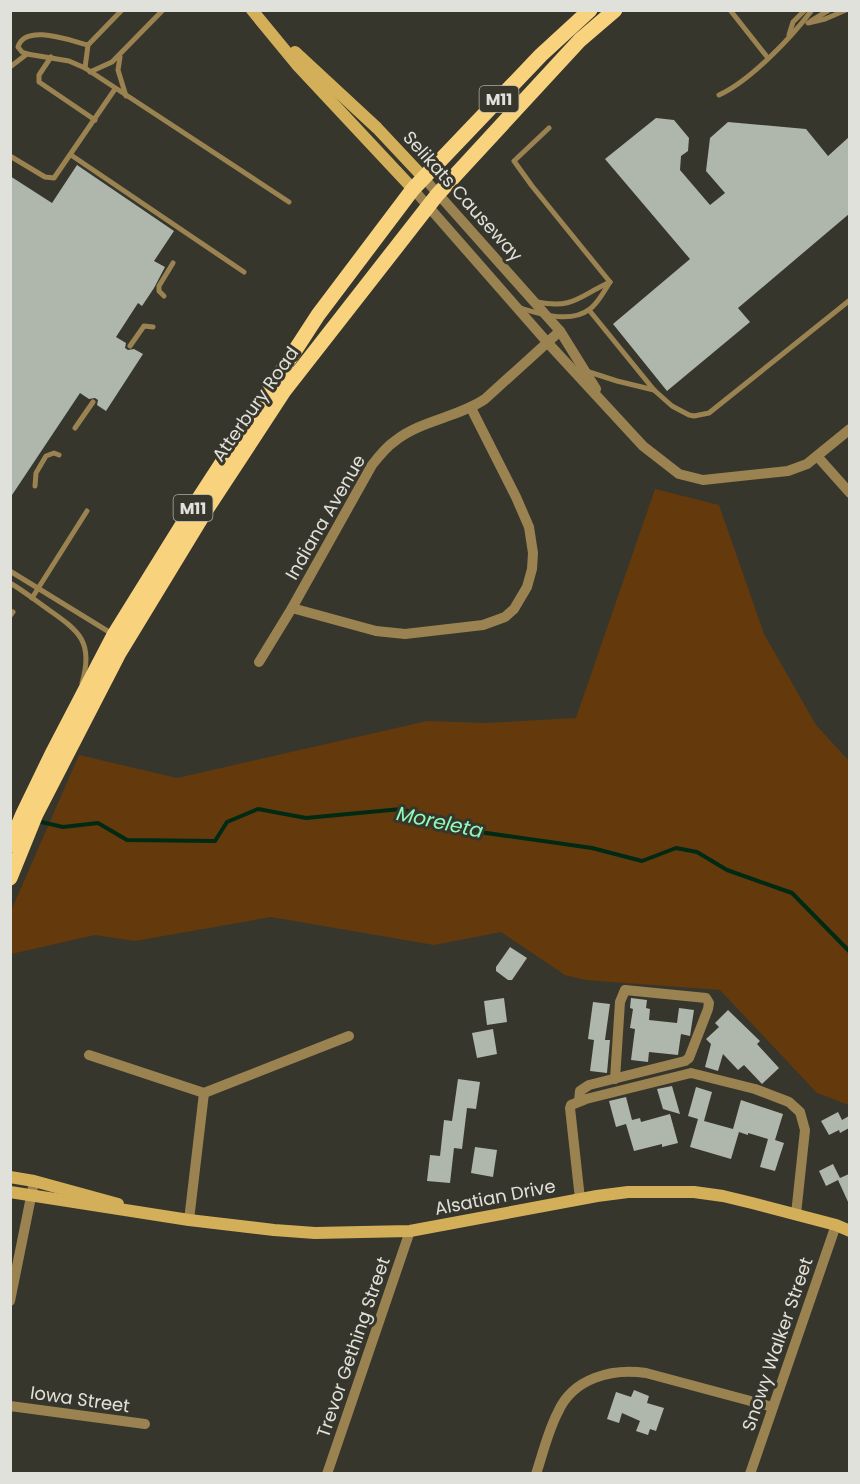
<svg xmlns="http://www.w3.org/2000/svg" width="860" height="1484" font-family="Poppins,sans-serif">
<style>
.green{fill:#643a0c}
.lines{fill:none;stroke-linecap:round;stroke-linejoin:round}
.stream{stroke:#002a14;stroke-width:4}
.building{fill:#afb6ab}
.lane{stroke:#9b8351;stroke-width:5}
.street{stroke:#9b8351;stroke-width:10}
.secondary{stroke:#d4af5a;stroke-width:12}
.primary{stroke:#f9d27e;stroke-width:15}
.labels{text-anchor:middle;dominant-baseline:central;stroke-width:6;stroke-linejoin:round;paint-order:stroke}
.shield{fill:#36362d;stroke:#aeaea7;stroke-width:1.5}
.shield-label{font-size:16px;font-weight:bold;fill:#e1e1db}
.street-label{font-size:18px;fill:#e1e1db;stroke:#36362d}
.water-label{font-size:20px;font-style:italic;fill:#8ffbba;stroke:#36362d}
</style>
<rect width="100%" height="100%" fill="#36362d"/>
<polygon class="green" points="655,489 719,505 764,634 816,725 849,761 849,1105 817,1093 720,990 586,980 565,975 501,932 434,945 271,917 135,941 95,935 11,954 11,911 79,755 177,778 427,721 485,723 576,718"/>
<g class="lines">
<polyline class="stream" points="37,821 63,827 98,823 127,840 215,841 227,822 258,809 306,818 401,809 472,831 592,848 642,861 676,848 697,852 727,870 792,893 850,952"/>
</g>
<g class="building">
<polygon points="656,118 674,120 689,138 688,151 681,156 680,170 710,205 725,193 706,171 710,138 728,122 806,129 828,156 849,137 849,214 738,308 750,322 667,391 613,324 690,259 605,159"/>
<polygon points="77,165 174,231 154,261 165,267 154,288 142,306 138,303 116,337 126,343 125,348 128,350 134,349 143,354 106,411 97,405 98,400 95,398 89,399 80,393 10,498 10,176 52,203"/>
<polygon points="510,947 527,958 512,980 508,980 496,971 496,967"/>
<polygon points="504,998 507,1022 487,1025 484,1001"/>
<polygon points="631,998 647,1000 646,1008 650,1009 649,1020 677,1023 679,1008 694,1010 690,1036 681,1034 678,1055 649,1052 648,1062 631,1060 635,1029 630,1028 633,1009 630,1008"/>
<polygon points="593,1002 610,1004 605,1040 610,1040 607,1073 590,1071 594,1040 588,1039"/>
<polygon points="728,1010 760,1041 757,1044 779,1068 762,1084 744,1065 738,1070 723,1054 718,1071 705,1067 711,1044 706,1039 719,1027 715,1023"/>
<polygon points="493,1029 497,1054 477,1058 472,1033"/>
<polygon points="458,1079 480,1082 476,1109 467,1108 462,1149 454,1148 450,1183 427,1181 430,1155 440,1156 444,1120 452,1121"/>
<polygon points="672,1086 680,1114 663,1109 657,1089"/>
<polygon points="696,1087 712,1092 704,1121 733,1129 741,1100 783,1114 775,1140 784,1143 775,1171 760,1167 768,1139 748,1133 748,1135 739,1132 731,1159 690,1147 698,1119 688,1116"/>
<polygon points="626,1097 632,1120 640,1118 641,1122 670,1114 678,1143 662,1147 662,1144 634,1151 626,1124 616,1127 609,1101"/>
<polygon points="838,1112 842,1120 849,1116 849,1128 840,1133 839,1130 829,1135 821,1121"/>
<polygon points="475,1147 497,1150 493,1177 471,1173"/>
<polygon points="833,1164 840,1178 849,1174 849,1204 838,1180 826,1186 819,1171"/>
<polygon points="634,1390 649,1396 647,1403 664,1408 656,1431 650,1429 648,1435 636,1431 640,1421 622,1413 619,1423 607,1419 616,1392 631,1397"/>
</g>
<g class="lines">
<g class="lane">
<polyline points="730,10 768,58"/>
<polyline points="811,21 829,10"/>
<polyline points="808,23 825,19 846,10"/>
<polyline points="789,35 793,22 805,10"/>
<path d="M88,45C71,41 25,23 18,47L22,52L27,54L69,61L85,68L289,202"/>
<polyline points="51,57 39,75 39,82 95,120"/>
<polyline points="120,57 118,70 126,96"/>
<polyline points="10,67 27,54"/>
<polyline points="85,68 88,45 122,10"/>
<polyline points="90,72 112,62 163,10"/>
<path d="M719,95C750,81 791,38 812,10"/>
<polyline points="549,128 514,161 532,186 610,282"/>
<polyline points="71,155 244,272"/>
<polyline points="10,156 45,177 54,178 115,89"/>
<polyline points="164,296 159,291 159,286 173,263"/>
<path d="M537,302C573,309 578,297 608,283"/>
<path d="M520,308C541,314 570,324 590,309C599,302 604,291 610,282"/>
<polyline points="589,310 654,390 672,406 689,415 694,416 709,413 850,300"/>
<polyline points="130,346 144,326 153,327"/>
<polyline points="586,371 617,381 654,390"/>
<polyline points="75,428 93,402"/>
<polyline points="35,486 36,473 46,456 54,453 59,455"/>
<polyline points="10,571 114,635"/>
<path d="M10,583C24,591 36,601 49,610C79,631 94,642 82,683"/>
<polyline points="32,598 87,511"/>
<polyline points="10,616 13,612"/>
</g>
<g class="street">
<polyline points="423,177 560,331 596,389"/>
<polyline points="413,189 547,342 643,446 679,474 703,480 788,471 807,464 850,429"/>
<polyline points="817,456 850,493"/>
<polyline points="292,608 376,631 405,634 483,625 505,617 514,609 527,587 532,569 533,553 529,527 516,497 471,408"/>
<path d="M259,662L292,608L372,465C379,456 386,447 395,441C421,420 457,418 485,399L560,331"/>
<polyline points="89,1055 204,1093 349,1036"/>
<polyline points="579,1101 580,1091 589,1085 685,1061 689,1058 708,1009 709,1003 706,998 625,990 620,1002 615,1079"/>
<polyline points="580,1199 570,1108 571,1105 586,1099 691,1073 755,1089 789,1102 800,1112 805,1130 796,1214"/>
<polyline points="189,1220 204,1093"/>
<polyline points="10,1301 33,1187"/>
<polyline points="10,1406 145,1424"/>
<polyline points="327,1474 410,1231"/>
<path d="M536,1474C543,1453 548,1431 558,1412C573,1378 612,1368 646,1373L773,1407"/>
<polyline points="750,1474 836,1225"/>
</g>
<g class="secondary">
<polyline points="252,10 298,66 413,189"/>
<polyline points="295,52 377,128 423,177"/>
<polyline points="10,1177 34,1181 118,1204"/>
<polyline points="10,1192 189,1220 274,1230 315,1233 410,1231 597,1196 628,1192 694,1192 723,1196 752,1203 836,1225 850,1231"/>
</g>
<g class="primary">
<polyline points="10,845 23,814 52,754 114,635 194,506 318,315 413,189 541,55 590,10"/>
<polyline points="10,878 36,814 119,653 206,510 284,391 437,195 580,40 615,10"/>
</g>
</g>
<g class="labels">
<g class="shield">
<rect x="479.5" y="86" width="39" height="26" rx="4.5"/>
<rect x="173.5" y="495" width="39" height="26" rx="4.5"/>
</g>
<g class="shield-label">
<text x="499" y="99">M11</text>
<text x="193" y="508">M11</text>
</g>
<g class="street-label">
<text transform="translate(463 196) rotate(48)">Selikats Causeway</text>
<text transform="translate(255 404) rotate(-55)">Atterbury Road</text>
<text transform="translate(325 517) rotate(-60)">Indiana Avenue</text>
<text transform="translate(495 1197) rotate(-11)">Alsatian Drive</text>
<text transform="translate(777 1344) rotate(-71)">Snowy Walker Street</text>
<text transform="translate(353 1347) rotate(-71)">Trevor Gething Street</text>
<text transform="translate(80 1399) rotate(8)">Iowa Street</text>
</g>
<g class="water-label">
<text transform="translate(440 822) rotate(12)">Moreleta</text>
</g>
</g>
<rect width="860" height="1484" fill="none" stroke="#e1e1db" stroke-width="24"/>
</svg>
